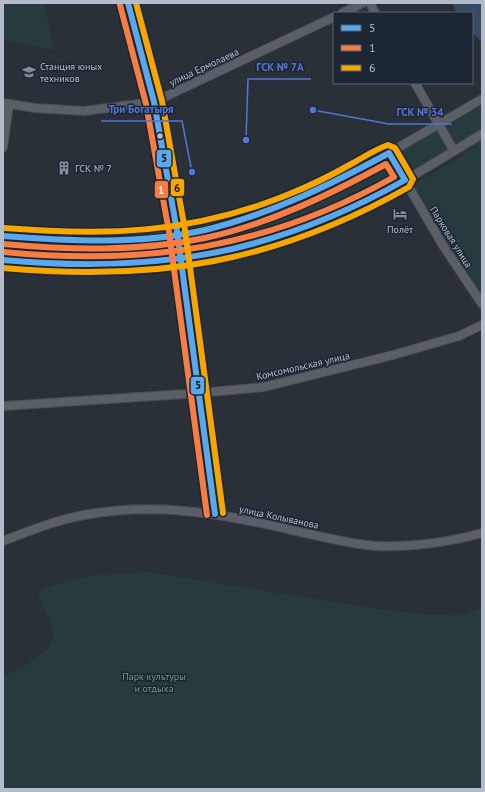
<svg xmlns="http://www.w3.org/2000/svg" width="485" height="792" font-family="'PT Sans',sans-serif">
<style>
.green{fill:#273a3e}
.water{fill:#384963}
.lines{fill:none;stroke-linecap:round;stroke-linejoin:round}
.minor-casing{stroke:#484c53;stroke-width:10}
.minor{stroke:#5a5e66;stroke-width:8}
.bus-1-casing{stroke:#1d2633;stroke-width:9}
.bus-2-casing{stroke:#1d2633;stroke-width:9}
.bus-3-casing{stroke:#1d2633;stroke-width:9}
.bus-1{stroke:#5aa8eb;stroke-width:6}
.bus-2{stroke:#f77d43;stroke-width:6}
.bus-3{stroke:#f7a600;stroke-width:6}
.bus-dot{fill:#b4bcc9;stroke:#1d2633;stroke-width:1.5}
.labels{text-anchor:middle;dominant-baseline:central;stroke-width:3;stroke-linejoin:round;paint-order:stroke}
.poi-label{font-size:10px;fill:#b4bcc9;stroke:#1d2633;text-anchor:start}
.street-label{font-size:10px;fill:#b4bcc9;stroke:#1d2633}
.park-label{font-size:10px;fill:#6b9a76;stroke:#1d2633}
.leader{fill:none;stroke:#5274d3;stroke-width:1.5}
.callout-dot{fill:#5274d3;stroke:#1d2633;stroke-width:1.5}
.callout-label{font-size:11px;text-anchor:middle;font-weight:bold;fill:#5274d3;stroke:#1d2633;stroke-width:3;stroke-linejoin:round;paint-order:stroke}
.line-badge{stroke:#1d2633;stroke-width:1.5}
.badge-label{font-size:11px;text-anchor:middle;font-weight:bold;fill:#fff}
.pale-badge-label{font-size:11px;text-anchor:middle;font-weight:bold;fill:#111}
</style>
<rect width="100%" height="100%" fill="#2a3038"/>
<g class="green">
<polygon points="3,3 44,3 54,50 3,40"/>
<polygon points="482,101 482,132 455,148 442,125"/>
<polygon points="439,127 452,150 408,175 395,152"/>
<polygon points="482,140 482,314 451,264 457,259 412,185 464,155 466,150"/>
<polygon points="388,157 401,179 360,201 260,241 188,257 184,236 232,225"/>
<polygon points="3,238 171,238 173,258 99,263 3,258"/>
<path d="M149,572L384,610L434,615L465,614L482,608V789H3V677C9,672 18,669 25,665C68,640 52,629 37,591L67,581L97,575Z"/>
</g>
<polygon class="water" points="452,3 482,3 482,42 472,32 472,13 457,13"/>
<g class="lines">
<g class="minor-casing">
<g id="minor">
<polyline points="128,3 154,102 177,231 215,514"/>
<polyline points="370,3 375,13"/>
<polyline points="342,13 363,3"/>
<polyline points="415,83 454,151"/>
<polyline points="3,103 35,108 84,111 154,102 334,17"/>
<polyline points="3,147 9,104"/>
<polyline points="389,153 482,99"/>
<path d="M3,236C78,243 159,244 231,223C287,207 339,181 389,153L442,244L482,304"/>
<path d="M3,260C117,274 228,261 334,216C386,194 434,163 482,134"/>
<polyline points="3,406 200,393 264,387 393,355 459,336 482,325"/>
<path d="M3,541C29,531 56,520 84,515C126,507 174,508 217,515C265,522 311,536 359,544C396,550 446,543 482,533"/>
</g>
</g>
<use href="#minor" class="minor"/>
<g class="bus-1-casing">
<g id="bus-1">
<polyline points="128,3 154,102 177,231 215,514"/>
<path d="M3,236C70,241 139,245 205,230C271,214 330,185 389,153L405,180C272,255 154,274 3,260"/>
</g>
</g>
<g class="bus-2-casing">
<g id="bus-2">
<polyline points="120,5 146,104 169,232 207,515"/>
<path d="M3,244C70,250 138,252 205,238C269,224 329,195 386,164L394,177C268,248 146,266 4,252"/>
</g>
</g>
<g class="bus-3-casing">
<g id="bus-3">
<polyline points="136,3 162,101 185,230 223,513"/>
<path d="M3,268C155,282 275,263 409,187L413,179L395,148L388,145C376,149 364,157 353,163C332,175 310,186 287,195C191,234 106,236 4,228"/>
</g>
</g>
<use href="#bus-1" class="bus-1"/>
<use href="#bus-2" class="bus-2"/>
<use href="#bus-3" class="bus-3"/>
</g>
<defs>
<g id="school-bare" transform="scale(1.08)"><path d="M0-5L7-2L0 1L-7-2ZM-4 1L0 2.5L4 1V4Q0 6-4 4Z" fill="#848b96" stroke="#1d2633" stroke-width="2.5" paint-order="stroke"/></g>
<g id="building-bare" transform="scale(1.08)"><path d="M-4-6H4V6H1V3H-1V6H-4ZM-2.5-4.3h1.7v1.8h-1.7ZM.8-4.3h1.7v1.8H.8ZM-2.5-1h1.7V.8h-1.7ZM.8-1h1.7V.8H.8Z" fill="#848b96" stroke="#1d2633" stroke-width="2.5" paint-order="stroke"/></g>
<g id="hotel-bare" transform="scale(1.08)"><path d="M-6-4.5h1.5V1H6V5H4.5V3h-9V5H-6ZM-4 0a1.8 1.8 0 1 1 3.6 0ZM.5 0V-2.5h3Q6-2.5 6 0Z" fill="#848b96" stroke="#1d2633" stroke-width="2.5" paint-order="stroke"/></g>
</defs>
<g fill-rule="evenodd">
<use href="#school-bare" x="29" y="72"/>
<use href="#building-bare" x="64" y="168"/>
<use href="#hotel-bare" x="400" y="214"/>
</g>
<circle class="bus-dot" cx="160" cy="136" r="3.5"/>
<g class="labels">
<g class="poi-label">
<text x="40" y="66">Станция юных<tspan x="40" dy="12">техников</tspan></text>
<text x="75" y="168">ГСК № 7</text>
<text x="400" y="229" text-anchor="middle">Полёт</text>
</g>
<g class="street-label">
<text transform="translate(204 67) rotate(-25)">улица Ермолаева</text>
<text transform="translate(451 237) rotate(58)">Парковая улица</text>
<text transform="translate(303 366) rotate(-13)">Комсомольская улица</text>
<text transform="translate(279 517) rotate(12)">улица Колыванова</text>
</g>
<g class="park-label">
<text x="154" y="676">Парк культуры<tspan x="154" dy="12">и отдыха</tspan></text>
</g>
</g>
<path class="leader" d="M246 140L248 79H311M192 172L182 121H101M313 110L389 124H452"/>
<g class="callout-dot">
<circle cx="246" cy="140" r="4"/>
<circle cx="192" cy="172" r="4"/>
<circle cx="313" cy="110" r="4"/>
</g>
<g class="callout-label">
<text x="280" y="71">ГСК № 7А</text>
<text x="141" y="113">Три Богатыря</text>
<text x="420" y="116">ГСК № 34</text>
</g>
<g class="line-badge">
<rect x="156" y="149" width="16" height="19" rx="4" fill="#5aa8eb"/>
<rect x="170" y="178" width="15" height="19" rx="4" fill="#f7a600"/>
<rect x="154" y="180" width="15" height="19" rx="4" fill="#f77d43"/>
<rect x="190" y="376" width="15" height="19" rx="4" fill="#5aa8eb"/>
</g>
<g class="badge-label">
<text x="161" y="194">1</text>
</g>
<g class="pale-badge-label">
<text x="164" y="162">5</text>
<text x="177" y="192">6</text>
<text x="198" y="389">5</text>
</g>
<rect width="485" height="792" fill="none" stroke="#b4bcc9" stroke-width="8"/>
<rect x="333" y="12" width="140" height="72" fill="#1d2633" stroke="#59626f"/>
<rect x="341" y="25" width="20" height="6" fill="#5aa8eb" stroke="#59626f"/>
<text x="369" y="32" font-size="12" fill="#b4bcc9">5</text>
<rect x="341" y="45" width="20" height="6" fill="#f77d43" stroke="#59626f"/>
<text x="369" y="52" font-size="12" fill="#b4bcc9">1</text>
<rect x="341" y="65" width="20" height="6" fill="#f7a600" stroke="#59626f"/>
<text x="369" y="72" font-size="12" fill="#b4bcc9">6</text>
</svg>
